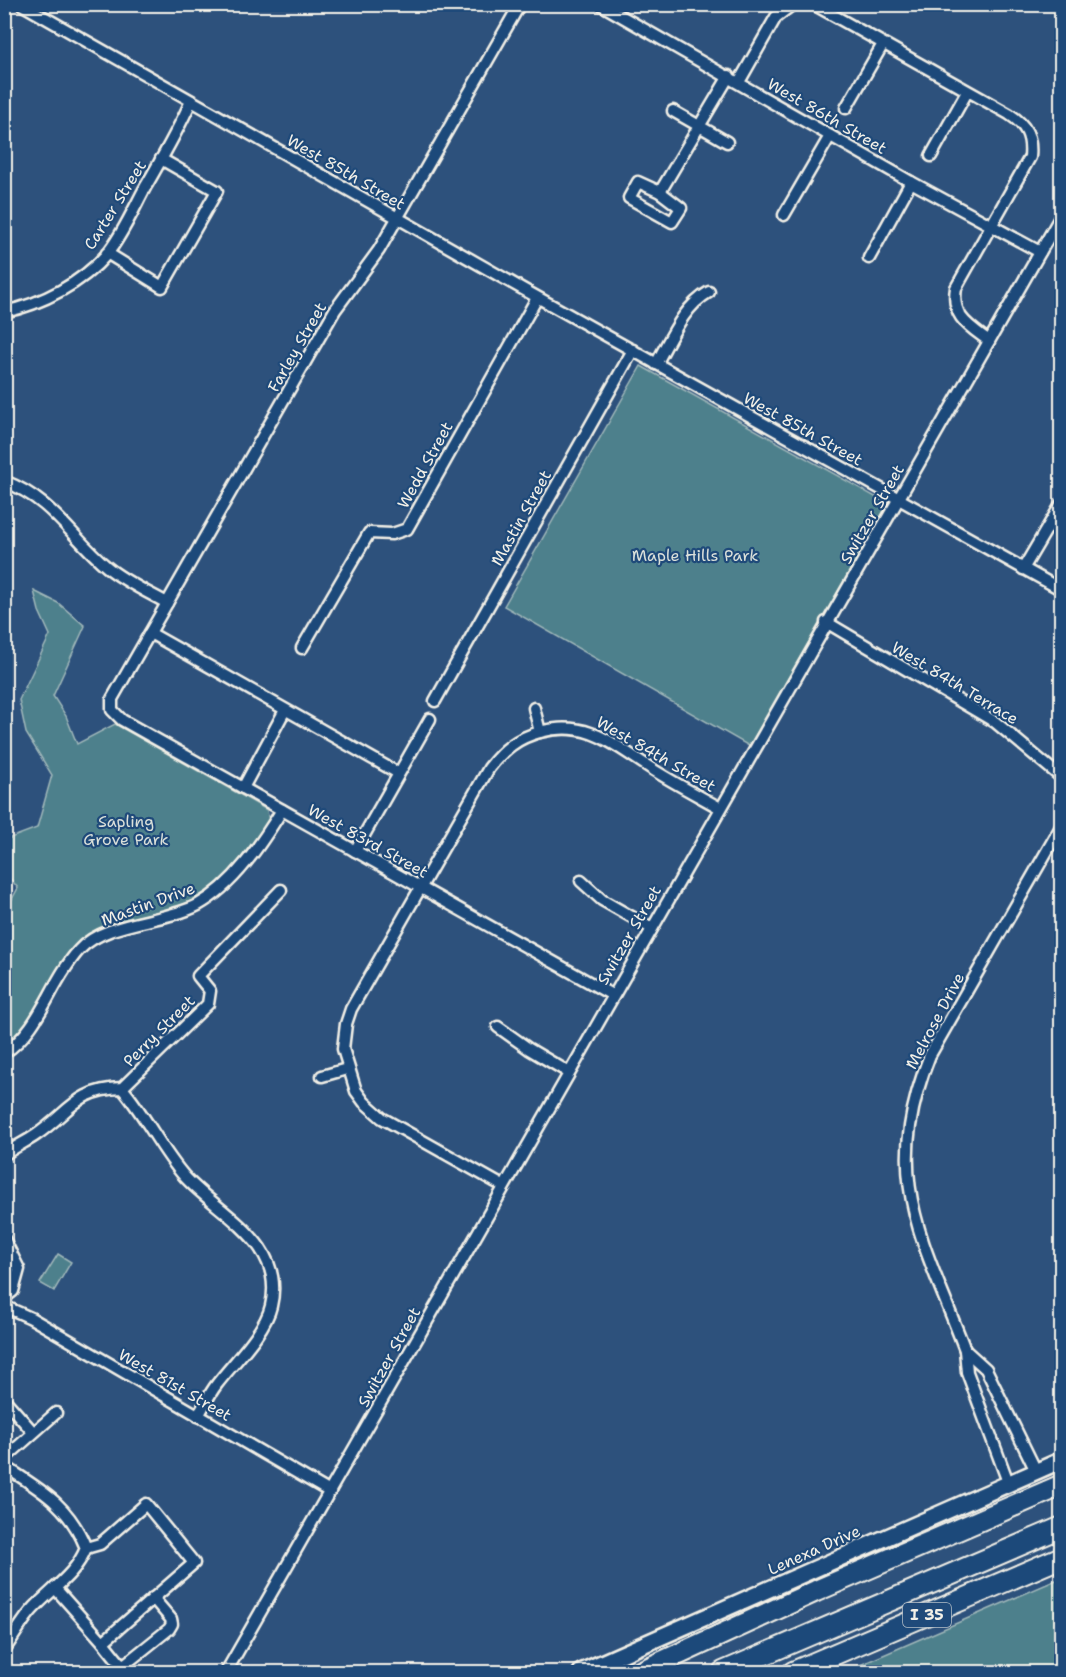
<svg xmlns="http://www.w3.org/2000/svg" width="1066" height="1677" font-family="'Shantell Sans',sans-serif">
<style>
.green{fill:#4e808c;stroke:#a1b8ba;stroke-width:1.5}
.lines{fill:none;stroke-linecap:round;stroke-linejoin:round}
.street-casing{stroke:#f4f1e8;stroke-width:15}
.secondary-casing{stroke:#f4f1e8;stroke-width:20}
.highway-casing{stroke:#f4f1e8;stroke-width:24}
.street{stroke:#1f4a7a;stroke-width:10}
.secondary{stroke:#1f4a7a;stroke-width:15}
.highway{stroke:#1f4a7a;stroke-width:20}
.labels{text-anchor:middle;dominant-baseline:central;stroke-width:4.5;stroke-linejoin:round;paint-order:stroke}
.shield{fill:#1f4a7a;stroke:#b4bfc7;stroke-width:1.5}
.shield-label{font-size:15px;font-weight:bold;fill:#f4f1e8}
.street-label{font-size:16px;fill:#f4f1e8;stroke:#1f4a7a}
.park-label{font-size:16px;fill:#dbe0da;stroke:#1f4a7a}
</style>
<rect width="100%" height="100%" fill="#2d517c"/>
<filter id="ink" filterUnits="userSpaceOnUse"><feTurbulence type="fractalNoise" baseFrequency=".0167" numOctaves="2"/><feDisplacementMap in="SourceGraphic" scale="12" xChannelSelector="R" yChannelSelector="G"/><feConvolveMatrix kernelMatrix="1 2 1 2 8 2 1 2 1" color-interpolation-filters="sRGB"/></filter>
<g filter="url(#ink)">
<g class="green">
<polygon points="641,366 888,504 749,746 504,606"/>
<path d="M34,591L58,603L85,626L53,696L66,716L77,744L115,724L267,810L269,822C242,857 217,895 172,908C146,916 113,918 91,937C84,943 78,954 72,962C52,991 32,1026 5,1048V912L18,888L5,872V840L37,828L52,775L26,733L19,700L50,635L39,611Z"/>
<polygon points="58,1254 71,1262 54,1291 40,1283"/>
<polygon points="1061,1578 1061,1672 844,1672"/>
</g>
<g class="lines">
<g class="street-casing">
<g id="street">
<polyline points="21,4 528,292 1062,590"/>
<polyline points="520,4 379,250 335,310 112,699 112,710 122,720 612,995"/>
<polyline points="600,4 911,182 1040,252"/>
<path d="M813,4L1009,114C1026,125 1032,136 1030,157L956,288C951,317 969,326 989,341"/>
<polyline points="739,82 776,17 793,4"/>
<polyline points="846,108 883,44"/>
<polyline points="673,111 727,142"/>
<polyline points="931,156 967,92"/>
<polygon points="638,182 660,192 681,208 672,222 629,198"/>
<polyline points="660,192 729,76"/>
<polyline points="784,215 830,136"/>
<polyline points="107,253 162,287 217,191 161,159"/>
<polyline points="869,258 911,182"/>
<path d="M4,312C42,304 82,283 107,254C123,234 134,208 146,186C162,158 178,131 191,101"/>
<path d="M656,364C671,338 683,307 709,292"/>
<path d="M4,481C53,500 70,536 107,567C124,581 147,592 167,603"/>
<polyline points="1023,569 1062,503"/>
<polyline points="826,622 995,722 1062,778"/>
<polyline points="150,633 398,773"/>
<polyline points="302,648 369,533 392,534 407,529 537,298"/>
<polyline points="435,701 633,350"/>
<polyline points="534,708 540,732"/>
<polyline points="243,788 285,710"/>
<polyline points="355,851 430,719"/>
<polyline points="581,881 602,900 651,928"/>
<polyline points="498,1027 529,1049 568,1072"/>
<path d="M4,1053C41,1029 50,982 79,950C105,921 164,923 198,905C234,885 261,844 282,810"/>
<polyline points="322,1076 347,1069"/>
<path d="M122,1088C146,1116 161,1150 185,1177C220,1215 286,1243 271,1306C265,1332 233,1363 217,1384C209,1394 204,1406 198,1416"/>
<path d="M4,1155C14,1147 26,1142 36,1135C70,1112 76,1089 122,1088L208,1004L210,991L198,976L281,890"/>
<path d="M503,1186L382,1118L364,1102L356,1091L343,1049L346,1024L351,1009L489,768C504,749 517,738 540,732C588,719 614,745 652,769C674,783 697,795 720,808"/>
<polyline points="4,1239 19,1269 13,1291 4,1298"/>
<polyline points="4,1306 31,1318 330,1492"/>
<polyline points="965,1350 986,1369 1036,1471"/>
<polyline points="4,1399 33,1432"/>
<polyline points="4,1459 56,1413"/>
<path d="M4,1466C41,1490 69,1505 86,1548C76,1574 53,1588 34,1608C23,1619 14,1637 4,1650"/>
<path d="M1008,1482L967,1372L965,1350C922,1237 881,1177 930,1055L1062,825"/>
<polyline points="55,1588 103,1642 194,1563 146,1504 100,1544 86,1548"/>
<polyline points="103,1642 119,1662 124,1665 169,1629 172,1624 171,1619 153,1598"/>
<polyline points="226,1672 1062,214"/>
</g>
</g>
<g class="secondary-casing">
<polyline id="secondary" points="581,1672 1062,1460"/>
</g>
<g class="highway-casing">
<g id="highway">
<polyline points="640,1672 816,1591 1062,1485"/>
<polyline points="723,1672 1062,1527"/>
<polyline points="793,1672 1062,1557"/>
</g>
</g>
<use href="#street" class="street"/>
<use href="#secondary" class="secondary"/>
<use href="#highway" class="highway"/>
</g>
</g>
<g class="labels">
<rect class="shield" x="903" y="1603" width="48" height="24" rx="4.5"/>
<g class="shield-label">
<text x="927" y="1615">I 35</text>
</g>
<g class="street-label">
<text transform="translate(827 116) rotate(30)">West 86th Street</text>
<text transform="translate(346 172) rotate(30)">West 85th Street</text>
<text transform="translate(115 205) rotate(-58)">Carter Street</text>
<text transform="translate(297 347) rotate(-60)">Farley Street</text>
<text transform="translate(803 429) rotate(29)">West 85th Street</text>
<text transform="translate(425 465) rotate(-61)">Wedd Street</text>
<text transform="translate(872 514) rotate(-60)">Switzer Street</text>
<text transform="translate(521 518) rotate(-61)">Mastin Street</text>
<text transform="translate(955 683) rotate(31)">West 84th Terrace</text>
<text transform="translate(656 754) rotate(30)">West 84th Street</text>
<text transform="translate(368 841) rotate(29)">West 83rd Street</text>
<text transform="translate(148 904) rotate(-20)">Mastin Drive</text>
<text transform="translate(629 935) rotate(-60)">Switzer Street</text>
<text transform="translate(935 1021) rotate(-62)">Melrose Drive</text>
<text transform="translate(159 1031) rotate(-45)">Perry Street</text>
<text transform="translate(389 1357) rotate(-61)">Switzer Street</text>
<text transform="translate(175 1385) rotate(30)">West 81st Street</text>
<text transform="translate(814 1550) rotate(-24)">Lenexa Drive</text>
</g>
<g class="park-label">
<text x="695" y="555">Maple Hills Park</text>
<text x="126" y="821">Sapling<tspan x="126" dy="18">Grove Park</tspan></text>
</g>
</g>
<rect width="1066" height="1677" fill="none" stroke="#1f4a7a" stroke-width="24"/>
<rect x="12" y="12" width="1042" height="1653" fill="none" stroke="#f4f1e8" stroke-width="2" filter="url(#ink)"/>
</svg>
